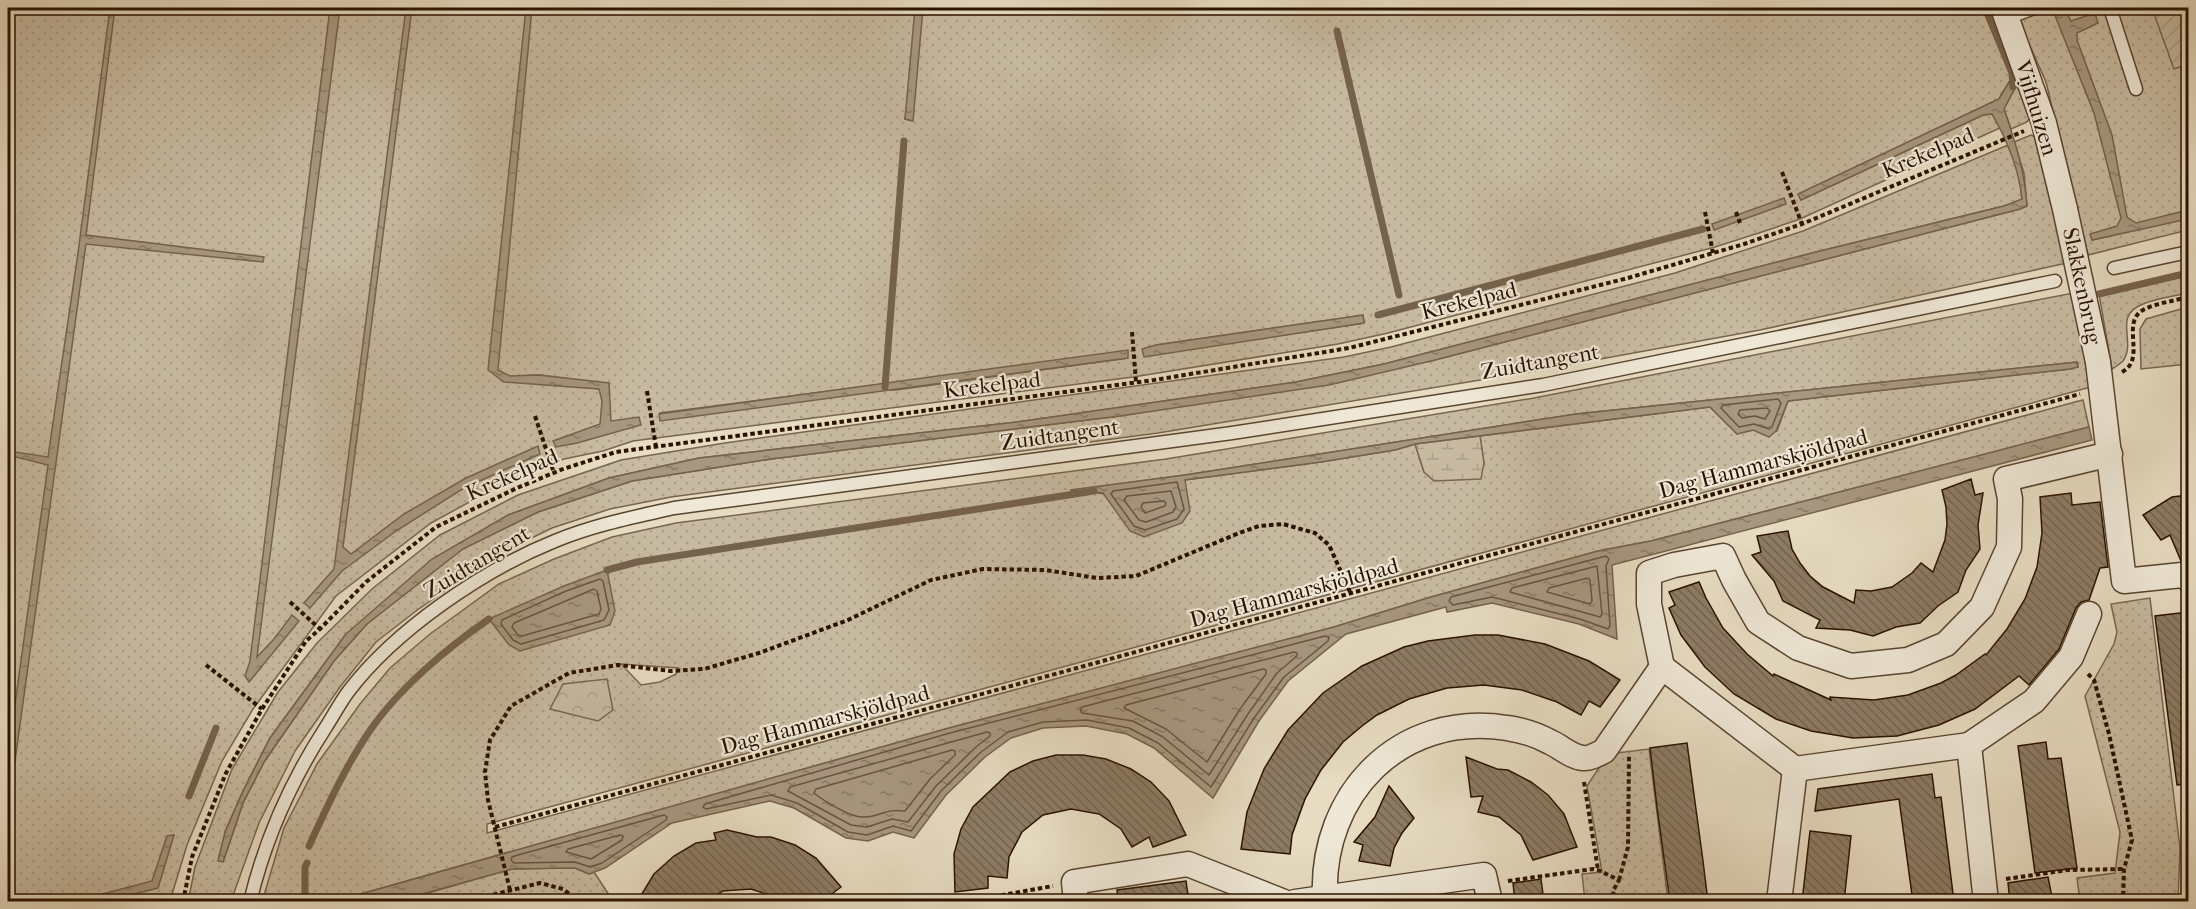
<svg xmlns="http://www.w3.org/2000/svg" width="2196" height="909" font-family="'IM FELL French Canon',serif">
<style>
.grass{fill:url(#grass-dots);stroke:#786650;stroke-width:1.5;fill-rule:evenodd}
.forest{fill:url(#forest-crowns);stroke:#786650;stroke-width:1.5}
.wetland{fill:url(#wetland-marsh);stroke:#786650;stroke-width:1.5}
.garden{fill:url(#garden-furrows);stroke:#786650;stroke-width:1.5}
.water{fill:url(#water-ripples);stroke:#75624c;stroke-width:1.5}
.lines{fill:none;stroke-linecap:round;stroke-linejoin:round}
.shore{stroke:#685440;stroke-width:1.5}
.stream{stroke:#75624c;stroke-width:7}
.building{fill:url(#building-back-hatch);stroke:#2a1200;stroke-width:1.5}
.lane-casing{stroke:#594430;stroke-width:15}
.street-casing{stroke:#594430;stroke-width:27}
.path{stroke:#2a1200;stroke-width:4;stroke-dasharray:4.5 3;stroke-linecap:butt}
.lane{stroke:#efe8d7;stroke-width:12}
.street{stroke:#efe8d7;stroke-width:24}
.street-bridge-casing{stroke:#594430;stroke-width:27;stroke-linecap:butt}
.street-bridge{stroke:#efe8d7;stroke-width:24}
.labels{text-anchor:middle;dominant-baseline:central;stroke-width:4.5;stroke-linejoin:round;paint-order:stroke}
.street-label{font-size:22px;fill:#2a1200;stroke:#efe8d7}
</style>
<defs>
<pattern id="grass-dots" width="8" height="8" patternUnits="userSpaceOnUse" patternTransform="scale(1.5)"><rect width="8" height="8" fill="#c7baa0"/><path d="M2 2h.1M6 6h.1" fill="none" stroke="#ab9f88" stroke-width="1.8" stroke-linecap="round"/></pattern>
<pattern id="forest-crowns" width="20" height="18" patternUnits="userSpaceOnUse" patternTransform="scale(1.5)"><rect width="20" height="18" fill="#c7baa0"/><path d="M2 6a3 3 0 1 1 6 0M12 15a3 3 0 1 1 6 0" fill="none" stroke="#ab9f88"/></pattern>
<pattern id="wetland-marsh" width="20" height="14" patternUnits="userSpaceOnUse" patternTransform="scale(1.5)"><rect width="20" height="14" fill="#c7baa0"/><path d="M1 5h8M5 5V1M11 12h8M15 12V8" fill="none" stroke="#ab9f88"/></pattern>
<pattern id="garden-furrows" width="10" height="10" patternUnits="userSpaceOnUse" patternTransform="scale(1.5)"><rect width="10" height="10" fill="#c7baa0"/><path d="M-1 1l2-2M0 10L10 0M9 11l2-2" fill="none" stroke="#ab9f88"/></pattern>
<pattern id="water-ripples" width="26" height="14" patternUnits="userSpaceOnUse" patternTransform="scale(1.5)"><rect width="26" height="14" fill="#a7977f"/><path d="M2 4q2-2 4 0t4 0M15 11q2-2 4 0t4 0" fill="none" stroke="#887a66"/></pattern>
<pattern id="building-back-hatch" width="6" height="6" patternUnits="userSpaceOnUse" patternTransform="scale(1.5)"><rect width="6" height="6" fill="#8c7b64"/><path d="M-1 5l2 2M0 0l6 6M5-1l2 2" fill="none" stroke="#736350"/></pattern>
</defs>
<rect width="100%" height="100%" fill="#e7dcc1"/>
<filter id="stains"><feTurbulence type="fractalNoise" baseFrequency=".00333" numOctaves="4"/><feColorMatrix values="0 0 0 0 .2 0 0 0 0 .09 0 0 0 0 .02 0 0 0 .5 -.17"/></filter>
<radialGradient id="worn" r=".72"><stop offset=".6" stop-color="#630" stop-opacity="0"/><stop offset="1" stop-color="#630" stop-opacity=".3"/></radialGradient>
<g class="grass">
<path d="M8,8H920L905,119L912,121L922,8H1994L2034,111L2027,122L2011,129L2004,109L2016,86L2009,82L1999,99L1798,194L1801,200L1983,115L1992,114L2000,128L1800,219L1765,231L1715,247L1388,333L1338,344L1133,377L633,441L603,451L564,459L495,488L431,523L336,596L253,709L222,761L187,845L170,901H8ZM1363,315L1364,323L1144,356L1143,349L1156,345ZM1128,358L896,390H883L660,420V413L884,384ZM539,375L609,384L599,389L516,376Z"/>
<polygon points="2013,8 2188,8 2188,216 2092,240 2188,218 2188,230 2088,255 2046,82"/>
<polygon points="2031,135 2040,139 2067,263 1760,330 1529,372 1158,433 671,497 610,509 552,528 493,557 416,611 376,642 340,687 295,751 259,823 231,901 188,902 195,867 232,769 278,692 317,643 372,589 440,535 518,495 621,460 725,443 1344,357 1391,347 1675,273 1803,231 2008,145 2020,178 2022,200 2004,206 1816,252 1384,364 1296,382 1017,422 699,458 609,478 508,515 346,634 270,738 243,791 225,832 223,862 243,803 264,762 334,661 367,624 463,548 538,512 632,481 771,459 1120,416 1431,361 2020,209 2027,206 2024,173 2014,142"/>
<path d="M2188,273V293C2174,296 2157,298 2143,304C2112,316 2137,341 2123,361C2120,364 2115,367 2112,369L2099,294Z"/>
<path d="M2073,293L2095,385L2087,388L487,824V833L2075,402L2083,400L2089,427L1651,541L1598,551L1431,597L1334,627L949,728L336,901L262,902L284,828L317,764L360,704L390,668L430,634L499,584L554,559L612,537L676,523L1166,459L1534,398ZM2077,362L2078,367L2070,369L1788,401L1777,431L1753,430L1737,434L1710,407L1480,436L1484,463L1424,472L1415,444L1395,450L1321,462L1184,480L1105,494L1074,490L1185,475L1576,414ZM621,664L678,668L676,674L660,682L641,685Z"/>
<polygon points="2188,307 2188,364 2141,369 2140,329 2146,319"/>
<polygon points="2150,598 2180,848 2178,901 2080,901 2077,878 2115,873 2120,832 2085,696 2114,644 2117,632 2111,604"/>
<polygon points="1649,749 1668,901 1585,901 1582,874 1602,872 1587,786 1608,754"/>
<polygon points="557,868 575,868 589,874 594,872 613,901 397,902 512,869"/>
</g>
<polygon class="forest" points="607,679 613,710 598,721 550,709 563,684"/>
<polygon class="wetland" points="1480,436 1484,463 1481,479 1434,481 1424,472 1415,444"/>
<polygon class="garden" points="2164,8 2188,8 2188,64 2174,69 2153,11"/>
<g class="water">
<polygon points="110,8 115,8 86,235 264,257 263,262 86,244 8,812 8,755 48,465 8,455 8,451 48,457 78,253"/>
<polygon points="330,8 340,8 257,657 274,639 292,615 299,621 249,682 245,676 250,661"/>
<polygon points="406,8 412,8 343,547 351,554 404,514 466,478 538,446 540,454 464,488 396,531 342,571 310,608 304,603 334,569"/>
<polygon points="526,8 532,8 498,370 510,376 539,375 609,383 611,421 639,417 641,425 577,443 556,447 553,441 600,424 602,401 599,389 504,382 488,370"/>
<polygon points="915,8 923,8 913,121 905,119"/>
<polygon points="2052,8 2064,8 2071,21 2095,13 2098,23 2077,33 2077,40 2112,135 2127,217 2136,223 2188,210 2188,219 2092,240 2090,234 2117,226 2121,218 2094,113"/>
<path d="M2009,82L2016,86L2004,109C2015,141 2025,172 2027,206L2020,209L1431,361L1329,385L1120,416L771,459L632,481L538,512L463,549L367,624L334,661L264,762L243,803L223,862L218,861L225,832L243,791L270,738L346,634L432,559L508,515L609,478L699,458L1017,422L1296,382L1384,364L1816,252L2004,206L2022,199C2019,169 2007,140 1992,114L1983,115L1801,200L1798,194L1999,99Z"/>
<polygon points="1784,198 1786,204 1714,230 1712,224"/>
<polygon points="1363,315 1364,323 1144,357 1142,349 1156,345"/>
<polygon points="1128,350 1128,358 660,421 659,414"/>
<polygon points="2077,362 2078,367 2070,369 1788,401 1776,431 1769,437 1753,430 1737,434 1710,407 1415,444 1395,450 1321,462 1185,480 1190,511 1182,523 1144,537 1130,531 1103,493 1070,490 1185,475 1576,414"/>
<polygon points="2089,427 2092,440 1612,565 1617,639 1579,624 1492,603 1447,612 1446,607 1346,634 1288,681 1259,721 1213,798 1154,748 1127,734 1086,726 1043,728 1011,738 985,757 946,795 914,838 893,832 868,841 846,838 794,808 770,801 672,823 605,868 589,874 575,868 512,869 397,901 336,901 949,728 1334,627 1431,597 1598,551 1651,541"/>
<polygon points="607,570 615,611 610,625 520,651 509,645 489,619 564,586"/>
<polygon points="174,835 158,888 105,901 76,901 152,881 167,836"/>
</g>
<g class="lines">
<g class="shore">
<polygon points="1778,399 1781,403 1772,427 1769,429 1754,424 1739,427 1721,408 1723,405"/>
<polygon points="1767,408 1770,411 1765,419 1755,416 1742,418 1738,414 1740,410"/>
<polygon points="1177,482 1184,509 1177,519 1145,530 1134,526 1111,494 1113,491"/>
<polygon points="1171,491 1176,507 1173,512 1146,522 1139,520 1124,500 1127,496"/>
<polygon points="1163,501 1166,503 1165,506 1145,513 1141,507 1143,503"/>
<polygon points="1606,556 1609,559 1606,566 1610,626 1608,629 1580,619 1492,597 1453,605 1449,601 1451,597"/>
<polygon points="1597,566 1602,614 1600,617 1510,592 1512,588"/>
<polygon points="1588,578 1590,580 1592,601 1590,604 1547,592 1549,588"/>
<polygon points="600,579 603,581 609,610 604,620 521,644 513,640 501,624 502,620 566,591"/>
<polygon points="594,589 597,591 601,609 599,614 522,636 518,635 512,627 514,623"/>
<polygon points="1325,636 1329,637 1328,641 1284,677 1254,718 1211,787 1158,743 1129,728 1087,720 1043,722 1008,732 981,752 941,791 911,831 893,826 867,835 848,832 797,803 771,795 706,809 703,807 705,804 950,733"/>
<polygon points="1294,652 1297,653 1297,656 1277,673 1248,714 1209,775 1163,737 1133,721 1082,713 1080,710 1082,707"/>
<polygon points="1263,669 1266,670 1266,674 1240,709 1207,762 1166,729 1124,708 1126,705"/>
<polygon points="987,732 990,733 990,736 976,747 936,786 908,822 892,819 867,827 851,825 788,791 790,787"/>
<path d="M952,750L955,751V755L930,779L905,811C885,808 880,817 864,817C851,818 824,801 814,793L816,789Z"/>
<polygon points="664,815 667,817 666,820 602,863 590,867 575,862 514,863 511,860 512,857 518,855"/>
<polygon points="620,835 623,836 622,840 591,859 566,852 568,849"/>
</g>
<g class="stream">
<polyline points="1985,8 2012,73 2013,87"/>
<polyline points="1337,31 1399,295"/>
<polyline points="2099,294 2188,273"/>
<polyline points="1378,315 1703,229"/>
<polyline points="885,387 904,141"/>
<polyline points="607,570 637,562 1094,491"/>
<polyline points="189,796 216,728"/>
<path d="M309,846C327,807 345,767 369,732C398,689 447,648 489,619"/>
<polyline points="307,863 305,867 305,895 315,902"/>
</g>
</g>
<g class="building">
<polygon points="1971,479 1975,495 1983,493 1978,525 1980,549 1966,570 1958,592 1938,606 1920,623 1896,627 1873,636 1850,630 1816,628 1820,620 1783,601 1774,581 1752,555 1761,552 1757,536 1788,531 1792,549 1800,563 1810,576 1823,587 1854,603 1856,590 1871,591 1892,587 1912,573 1921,563 1933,572 1945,540 1947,524 1946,507 1942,490"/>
<polygon points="2071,493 2072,505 2100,502 2108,567 2100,568 2089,600 2081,602 2076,608 2059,649 2029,685 2019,676 1975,709 1939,725 1897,736 1853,738 1811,731 1776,719 1734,694 1705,667 1681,635 1669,608 1675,605 1669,592 1699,582 1706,598 1723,628 1747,654 1773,676 1774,674 1831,700 1830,697 1874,700 1908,695 1941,683 1956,675 1985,654 1986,655 2007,629 2025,599 2037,567 2042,533 2040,497"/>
<polygon points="2188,495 2188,563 2181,561 2170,535 2161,540 2143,515 2172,497"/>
<polygon points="2188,612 2188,784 2177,785 2155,616"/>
<polygon points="1475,635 1498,635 1545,644 1589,661 1620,680 1600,707 1589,701 1581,715 1557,702 1522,690 1484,685 1447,688 1409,699 1377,715 1362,726 1343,742 1321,770 1305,799 1292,835 1290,854 1241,849 1247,812 1264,769 1288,730 1323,693 1362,666 1404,647 1428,641"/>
<polygon points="2046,742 2048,759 2061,758 2077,868 2035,873 2018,746"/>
<polygon points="1687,743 1703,861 1708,902 1670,902 1657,807 1650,748"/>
<polygon points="1056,755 1083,755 1106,759 1131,769 1151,782 1169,801 1186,835 1153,847 1149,837 1132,847 1121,829 1099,814 1071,809 1043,815 1022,832 1009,857 1007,878 988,876 988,888 955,892 954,854 961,829 973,807 1010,772 1033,761"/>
<polygon points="1466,757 1497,769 1508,770 1531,782 1548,795 1564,814 1577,847 1533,860 1521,835 1499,817 1478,812 1483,796 1471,797"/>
<polygon points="1932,774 1935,798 1941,797 1954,902 1913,902 1899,799 1815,811 1818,789"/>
<polygon points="1389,786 1414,818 1402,833 1394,848 1390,866 1359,861 1363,845 1354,842 1375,817"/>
<polygon points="727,830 757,837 771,837 795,845 816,858 841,887 821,902 790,902 751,889 723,891 704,902 637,902 654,874 674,856 696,843 716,840 714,833"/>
<polygon points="1810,831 1851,836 1844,902 1802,902"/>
<polygon points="2048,877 2053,902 2010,902 2008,883"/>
<polygon points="1541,879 1544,902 1515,902 1513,883"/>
<polygon points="1186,881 1189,902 1118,902 1117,890"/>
</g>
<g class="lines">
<g class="lane-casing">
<g id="lane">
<polyline points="2110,8 2136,89"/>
<polyline points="2007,18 2034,8"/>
<polyline points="2114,268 2188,252"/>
<path d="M250,902C265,839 291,781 326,727C333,716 340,703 348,692C395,630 483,570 555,541C594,525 634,517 674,508L1232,433L1543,385L2055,281"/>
</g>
</g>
<g class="street-casing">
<g id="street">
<polyline points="2003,8 2044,123 2065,209"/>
<polyline points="2098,362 2124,581 2182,575 2188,579"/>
<polyline points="1662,667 1649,604 1649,573 1674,565 1723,556 1734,580 1758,622 1798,648 1851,666 1908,660 1946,644 1982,607 2009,547 2010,499 2006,479 2110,454"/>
<polyline points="1662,667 1795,769 1969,745"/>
<path d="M1325,898C1320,794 1400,711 1507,728C1522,730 1537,735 1550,742C1560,746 1571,757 1583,758C1589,759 1598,754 1604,751L1662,667"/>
<polyline points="1076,902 1074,882 1188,864 1284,902"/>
<polyline points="1295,902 1484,875 1490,902"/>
<polyline points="1779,902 1795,769"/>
<polyline points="1986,902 1969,745 2034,701 2071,657 2089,614"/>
</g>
</g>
<g class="path">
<polyline points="1782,172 1802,224"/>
<polyline points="1705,212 1713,253"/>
<polyline points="1736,212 1740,223"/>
<polyline points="1132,332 1136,382"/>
<path d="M2122,372C2147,359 2120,323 2143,310C2156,303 2174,301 2188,297"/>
<polyline points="647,391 656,447"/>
<polyline points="535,416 554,473"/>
<polyline points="290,602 320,629"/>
<polyline points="206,665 262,709"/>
<polyline points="2088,674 2094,680 2109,734 2132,840 2124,869 2123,902"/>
<polyline points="1584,782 1598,870"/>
<polyline points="495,827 2080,394"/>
<polyline points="2006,879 2068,870 2124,869"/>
<polyline points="1619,880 1628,847 1629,756"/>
<polyline points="1508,881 1593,869 1598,870 1619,880 1613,891 1615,902"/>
<polyline points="510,890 488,800 485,772 490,740 511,706 569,673 618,665 671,671 704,669 759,653 848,620 931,580 983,569 1045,570 1097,578 1136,576 1239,533 1259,526 1283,524 1315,533 1329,545 1351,594"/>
<polyline points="183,902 192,857 226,773 262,709 306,641 320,629 366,582 436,527 517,488 563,469 616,452 1154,380 1349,348 1628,278 1744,244 1802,224 2024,131"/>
<polyline points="464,902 540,883 563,889 579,902"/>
<polyline points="964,902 1053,886"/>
</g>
<use href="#lane" class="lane"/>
<use href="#street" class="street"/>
<g class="street-bridge-casing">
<polyline id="street-bridge" points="2065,209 2098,362"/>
</g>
<use href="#street-bridge" class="street-bridge"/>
</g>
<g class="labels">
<g class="street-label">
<text transform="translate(2036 108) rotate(73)">Vijfhuizen</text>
<text transform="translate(1928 153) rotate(-23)">Krekelpad</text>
<text transform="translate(2082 286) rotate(78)">Slakkenbrug</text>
<text transform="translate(1469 301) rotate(-14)">Krekelpad</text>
<text transform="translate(1540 362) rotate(-10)">Zuidtangent</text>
<text transform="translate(992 385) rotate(-7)">Krekelpad</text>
<text transform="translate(1060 435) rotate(-8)">Zuidtangent</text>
<text transform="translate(1763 464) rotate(-15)">Dag Hammarskjöldpad</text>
<text transform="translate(512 475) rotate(-24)">Krekelpad</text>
<text transform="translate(477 562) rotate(-31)">Zuidtangent</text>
<text transform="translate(1294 593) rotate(-15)">Dag Hammarskjöldpad</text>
<text transform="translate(825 720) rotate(-15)">Dag Hammarskjöldpad</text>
</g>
</g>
<rect width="2196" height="909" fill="none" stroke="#e7dcc1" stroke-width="30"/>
<rect x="9" y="9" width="2178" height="891" fill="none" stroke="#2a1200" stroke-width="3"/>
<rect x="15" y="15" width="2166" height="879" fill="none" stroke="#2a1200" stroke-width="1.5"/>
<rect width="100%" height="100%" filter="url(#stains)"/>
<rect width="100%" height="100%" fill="url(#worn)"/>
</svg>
